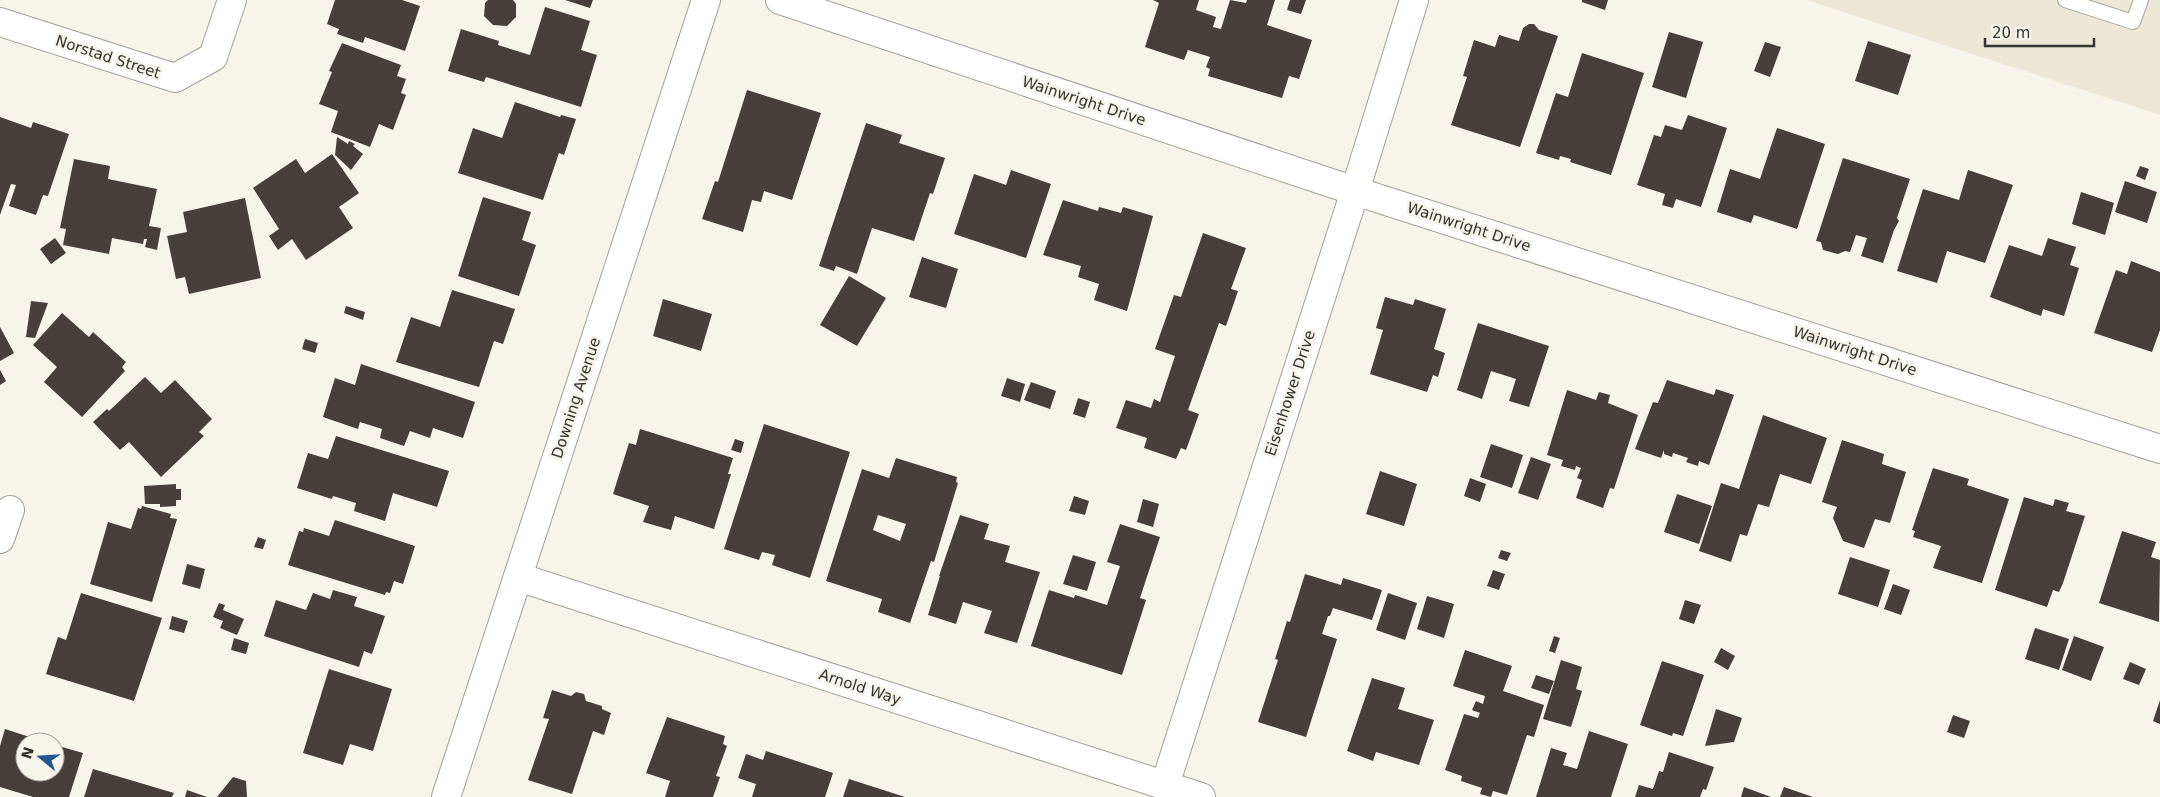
<svg xmlns="http://www.w3.org/2000/svg" width="2160" height="797" font-family="'DejaVu Sans',sans-serif">
<style>
.built{fill:#ede7d8}
.building{fill:#463f3c;fill-rule:evenodd}
.lines{fill:none;stroke-linecap:round;stroke-linejoin:round}
.service-casing{stroke:#a3a099;stroke-width:16}
.minor-casing{stroke:#a3a099;stroke-width:30}
.service{stroke:#fff;stroke-width:14}
.minor{stroke:#fff;stroke-width:28}
.labels{text-anchor:middle;dominant-baseline:central;stroke-width:5;stroke-linejoin:round;paint-order:stroke}
.street-label{font-size:15px;fill:#34332f;stroke:#f7f4ec}
</style>
<rect width="100%" height="100%" fill="#f7f4ec"/>
<polygon class="built" points="1806,0 2160,0 2160,115"/>
<g class="building">
<polygon points="335,0 402,0 420,6 405,51 365,37 363,43 337,34 339,29 327,24"/>
<polygon points="488,0 513,0 516,4 516,17 507,26 493,25 484,16 485,3"/>
<polygon points="565,0 593,0 590,8"/>
<polygon points="1153,0 1199,0 1196,10 1216,17 1213,27 1221,29 1230,0 1246,3 1247,0 1275,0 1267,25 1312,40 1299,79 1289,76 1282,98 1208,76 1210,69 1206,67 1210,57 1188,50 1184,60 1145,47 1159,3"/>
<polygon points="1290,0 1306,0 1301,14 1287,10"/>
<polygon points="1582,0 1608,0 1605,10 1582,2"/>
<polygon points="545,7 590,21 581,50 597,55 581,107 486,77 484,82 448,71 461,29 499,41 498,45 530,55"/>
<polygon points="1529,24 1534,24 1539,30 1558,36 1520,147 1451,125 1467,77 1463,76 1474,40 1495,47 1499,35 1519,41 1523,28"/>
<polygon points="1669,32 1703,42 1686,98 1652,87"/>
<polygon points="1868,41 1911,55 1898,95 1855,81"/>
<polygon points="1765,42 1781,47 1770,77 1754,71"/>
<polygon points="342,43 401,65 397,76 406,79 401,93 406,95 393,130 379,124 370,147 331,132 338,111 319,104 332,72 329,71"/>
<polygon points="1582,53 1644,73 1611,175 1570,162 1571,159 1560,156 1559,160 1536,153 1556,93 1568,97"/>
<polygon points="747,90 821,113 792,200 764,191 761,202 752,200 743,232 702,219 715,181 718,182"/>
<polygon points="515,102 560,117 561,115 576,119 564,155 559,153 543,200 458,173 473,128 502,138"/>
<polygon points="1688,115 1727,128 1701,207 1676,199 1673,208 1662,205 1665,194 1637,185 1654,135 1661,137 1665,125 1682,130"/>
<polygon points="0,117 31,128 33,122 69,134 48,196 43,195 36,215 9,206 16,185 11,184 0,215"/>
<polygon points="866,123 902,135 899,143 945,158 933,194 930,193 914,241 872,228 857,274 836,266 834,271 819,266"/>
<polygon points="1777,128 1825,144 1797,229 1754,215 1751,223 1717,212 1730,169 1760,179"/>
<polygon points="337,137 348,144 349,141 355,144 353,146 363,154 351,170 335,155"/>
<polygon points="332,154 359,193 339,207 353,228 306,260 292,239 278,250 269,236 279,229 253,188 296,159 305,173"/>
<polygon points="1843,158 1910,179 1897,218 1899,221 1894,230 1883,263 1861,256 1867,238 1856,235 1850,252 1845,251 1838,254 1823,250 1821,242 1816,241"/>
<polygon points="74,159 110,166 108,179 157,189 149,226 161,228 157,250 145,247 147,239 144,239 143,244 112,238 109,254 63,245 66,229 60,228"/>
<polygon points="2140,166 2149,169 2145,180 2136,176"/>
<polygon points="1011,170 1051,184 1026,258 954,234 974,174 1006,185"/>
<polygon points="1968,170 2013,185 1985,263 1947,251 1937,283 1897,271 1923,189 1959,200"/>
<polygon points="2125,181 2157,192 2147,223 2115,212"/>
<polygon points="2081,192 2114,203 2105,235 2072,224"/>
<polygon points="483,197 531,212 522,240 536,245 519,296 458,276"/>
<polygon points="245,198 261,278 189,294 185,277 176,279 167,236 187,232 183,212"/>
<polygon points="1063,200 1098,211 1099,207 1121,213 1123,207 1153,216 1127,311 1094,300 1099,284 1078,277 1081,266 1043,255"/>
<polygon points="1203,233 1246,248 1231,289 1238,291 1226,326 1219,323 1188,410 1199,414 1186,450 1181,448 1176,459 1144,448 1147,438 1116,428 1126,400 1151,408 1154,399 1160,402 1175,356 1155,349 1174,295 1181,297"/>
<polygon points="55,238 66,253 51,264 40,249"/>
<polygon points="2048,238 2076,247 2070,265 2079,268 2064,316 2043,309 2041,316 1990,297 2009,245 2042,256"/>
<polygon points="922,257 958,269 946,308 909,297"/>
<polygon points="2131,261 2160,272 2160,330 2152,352 2094,333 2116,270 2127,274"/>
<polygon points="849,276 886,298 857,346 820,325"/>
<polygon points="452,290 515,309 503,344 494,341 479,387 396,362 411,317 440,327"/>
<polygon points="1385,297 1413,305 1415,299 1446,309 1434,349 1445,353 1438,377 1433,375 1427,392 1370,374 1383,330 1376,328"/>
<polygon points="663,299 712,314 701,351 653,336"/>
<polygon points="31,301 48,303 35,338 26,337"/>
<polygon points="346,306 365,312 363,320 344,313"/>
<polygon points="62,313 89,337 93,332 126,362 122,367 125,371 82,417 44,382 57,367 33,345"/>
<polygon points="1478,323 1549,346 1529,407 1509,401 1516,379 1491,371 1482,399 1457,390"/>
<polygon points="0,327 14,353 0,361"/>
<polygon points="305,339 318,343 315,353 302,349"/>
<polygon points="361,364 475,402 463,438 433,428 430,438 410,431 404,446 380,438 382,429 360,422 358,429 323,417 335,378 355,385"/>
<polygon points="0,370 6,381 0,385"/>
<polygon points="145,377 161,393 175,380 212,419 199,432 204,436 161,477 129,442 120,450 93,422 107,409 109,411"/>
<polygon points="1007,378 1025,384 1020,402 1001,396"/>
<polygon points="1667,380 1714,395 1716,389 1734,395 1709,465 1699,461 1698,466 1686,462 1688,458 1673,453 1672,457 1664,454 1664,450 1661,458 1635,449 1653,402 1658,403"/>
<polygon points="1031,382 1056,391 1050,409 1024,400"/>
<polygon points="1567,390 1596,400 1599,392 1610,395 1608,403 1638,415 1614,489 1610,488 1603,508 1576,498 1582,480 1577,478 1581,468 1576,466 1575,470 1561,466 1563,460 1547,455"/>
<polygon points="1078,398 1090,402 1085,418 1073,414"/>
<polygon points="1763,415 1827,438 1811,484 1780,474 1769,507 1758,504 1747,536 1740,534 1731,562 1699,551 1721,483 1739,489"/>
<polygon points="764,424 850,452 810,578 772,565 775,555 762,552 759,560 724,549"/>
<polygon points="640,429 733,458 728,474 731,474 714,529 675,516 671,530 643,522 649,506 613,494 629,443 636,445"/>
<polygon points="336,436 449,471 437,507 393,493 385,521 354,511 356,503 333,496 332,499 297,488 308,453 328,459"/>
<polygon points="735,439 744,442 741,453 731,450"/>
<polygon points="1842,440 1884,454 1882,464 1906,472 1890,523 1875,519 1864,548 1843,541 1833,518 1837,507 1822,502"/>
<polygon points="1491,444 1523,455 1512,488 1480,477"/>
<polygon points="1531,457 1551,464 1538,500 1518,493"/>
<path d="M896,458L957,477L956,482L958,483L934,562L931,561L910,623L878,612L882,599L826,581L862,469L889,478ZM878,515L906,524L900,541L873,530Z"/>
<polygon points="1933,468 1969,479 1967,485 2009,499 1982,583 1933,568 1941,546 1913,537 1915,531 1912,530"/>
<polygon points="1380,471 1417,484 1404,526 1366,514"/>
<polygon points="1470,478 1486,484 1480,502 1464,496"/>
<polygon points="176,484 176,489 181,489 181,500 176,500 176,506 160,507 160,504 145,504 144,486"/>
<polygon points="1677,494 1712,506 1699,544 1664,532"/>
<polygon points="1074,496 1089,501 1085,515 1069,511"/>
<polygon points="2024,497 2053,506 2055,499 2069,503 2066,511 2085,516 2063,583 2059,592 2053,590 2047,607 1995,590"/>
<polygon points="1143,499 1159,504 1153,527 1137,522"/>
<polygon points="142,506 171,514 170,518 177,519 152,602 90,584 108,522 131,529 138,508 141,509"/>
<polygon points="960,515 989,524 984,539 1010,546 1005,562 1040,572 1017,643 984,633 992,611 963,602 956,624 928,615 940,576 939,576"/>
<polygon points="335,520 415,546 403,584 394,581 390,593 386,592 385,595 288,565 299,531 303,532 304,528 329,536"/>
<polygon points="1120,524 1160,537 1140,598 1146,600 1122,675 1031,646 1049,590 1074,598 1075,595 1107,605 1120,566 1107,562"/>
<polygon points="2122,531 2156,542 2151,557 2160,560 2159,622 2099,603"/>
<polygon points="258,537 266,540 263,549 254,547"/>
<polygon points="1501,550 1511,553 1507,561 1498,558"/>
<polygon points="1073,555 1096,562 1087,591 1063,584"/>
<polygon points="1850,557 1890,570 1878,607 1838,594"/>
<polygon points="187,564 205,569 200,589 182,584"/>
<polygon points="1493,570 1505,574 1499,590 1487,586"/>
<polygon points="1305,574 1341,585 1343,578 1382,590 1372,620 1333,608 1330,616 1328,616 1322,634 1337,639 1306,737 1258,722 1278,660 1275,659 1287,621 1290,622"/>
<polygon points="1893,584 1910,590 1901,615 1884,609"/>
<polygon points="333,590 357,597 354,606 385,616 372,654 364,651 359,667 264,636 276,600 306,610 313,593 330,599"/>
<polygon points="81,593 162,618 134,701 46,674 58,637 66,640"/>
<polygon points="1388,593 1417,603 1405,640 1376,630"/>
<polygon points="1427,596 1454,604 1444,638 1417,629"/>
<polygon points="1685,600 1701,605 1694,624 1679,619"/>
<polygon points="219,603 225,605 223,610 244,619 237,635 220,628 223,621 213,617"/>
<polygon points="172,616 188,621 184,633 169,629"/>
<polygon points="2035,628 2069,639 2059,670 2025,659"/>
<polygon points="1554,636 1560,638 1555,653 1549,651"/>
<polygon points="2074,636 2104,647 2091,681 2062,670"/>
<polygon points="234,638 249,643 246,654 231,650"/>
<polygon points="1721,648 1735,656 1728,670 1714,662"/>
<polygon points="1465,650 1512,666 1503,691 1544,705 1534,737 1527,735 1507,795 1493,791 1491,797 1480,794 1482,788 1461,781 1462,776 1445,770 1464,714 1478,718 1480,713 1472,710 1476,701 1483,704 1485,696 1453,686"/>
<polygon points="1561,660 1582,667 1576,689 1582,691 1571,727 1543,719"/>
<polygon points="1662,661 1704,675 1683,736 1673,733 1672,736 1640,725"/>
<polygon points="2130,662 2146,669 2139,685 2123,679"/>
<polygon points="329,669 392,689 373,751 350,744 343,765 303,753"/>
<polygon points="1536,675 1554,681 1549,694 1531,688"/>
<polygon points="1372,678 1405,688 1398,709 1434,720 1419,765 1376,752 1373,761 1347,751"/>
<polygon points="552,690 571,696 576,692 584,694 586,701 602,706 602,709 611,713 604,735 593,731 572,794 528,780 549,719 543,718"/>
<polygon points="2160,700 2160,724 2153,721"/>
<polygon points="1716,709 1742,718 1734,742 1705,746"/>
<polygon points="1953,715 1970,721 1964,738 1947,732"/>
<polygon points="667,717 725,736 723,744 727,746 716,776 720,777 713,797 665,797 670,781 646,773"/>
<polygon points="5,729 45,742 25,742 25,772 55,772 55,745 83,753 69,797 33,797 0,787 0,746"/>
<polygon points="1589,731 1628,744 1611,797 1536,797 1551,748 1567,753 1563,765 1577,769"/>
<polygon points="766,751 833,773 825,797 752,797 756,784 738,778 746,754 763,760"/>
<polygon points="1669,752 1714,767 1706,790 1703,789 1700,797 1635,797 1639,785 1653,789 1659,771 1663,772"/>
<polygon points="93,769 174,793 172,797 84,797"/>
<polygon points="233,777 246,781 247,797 217,797"/>
<polygon points="849,779 905,797 843,797"/>
<polygon points="1744,787 1771,797 1741,797"/>
<polygon points="1784,787 1813,797 1780,797"/>
<polygon points="187,790 207,797 185,797"/>
</g>
<g class="lines">
<g class="service-casing">
<polyline id="service" points="2065,0 2133,22 2141,0"/>
</g>
<g class="minor-casing">
<g id="minor">
<polyline points="780,0 1355,191 2160,449"/>
<polyline points="0,22 175,78 213,57 232,0"/>
<polyline points="0,539 10,510"/>
<polyline points="518,577 1201,797"/>
<polyline points="1165,785 1355,191 1414,0"/>
<polyline points="446,797 706,0"/>
</g>
</g>
<use href="#service" class="service"/>
<use href="#minor" class="minor"/>
</g>
<g class="labels">
<g class="street-label">
<text transform="translate(108 57) rotate(18)">Norstad Street</text>
<text transform="translate(1084 101) rotate(18)">Wainwright Drive</text>
<text transform="translate(1469 227) rotate(18)">Wainwright Drive</text>
<text transform="translate(1855 351) rotate(18)">Wainwright Drive</text>
<text transform="translate(1290 393) rotate(-72)">Eisenhower Drive</text>
<text transform="translate(576 398) rotate(-72)">Downing Avenue</text>
<text transform="translate(860 687) rotate(18)">Arnold Way</text>
</g>
</g>
<g transform="translate(40 757) rotate(288)"><circle r="24" fill="#f7f4ec" stroke="#a9a7a0"/>
<path d="M0-4L9 19L0 12L-9 19Z" fill="#21578f"/>
<text y="-8" font-size="14" font-weight="bold" text-anchor="middle" fill="#34332f">N</text>
</g>
<path d="M1985 38v8h109v-8" fill="none" stroke="#34332f" stroke-width="2.5"/>
<text x="1992" y="38" font-size="15" fill="#34332f" stroke="#f7f4ec" stroke-width="4" paint-order="stroke">20 m</text>
</svg>
